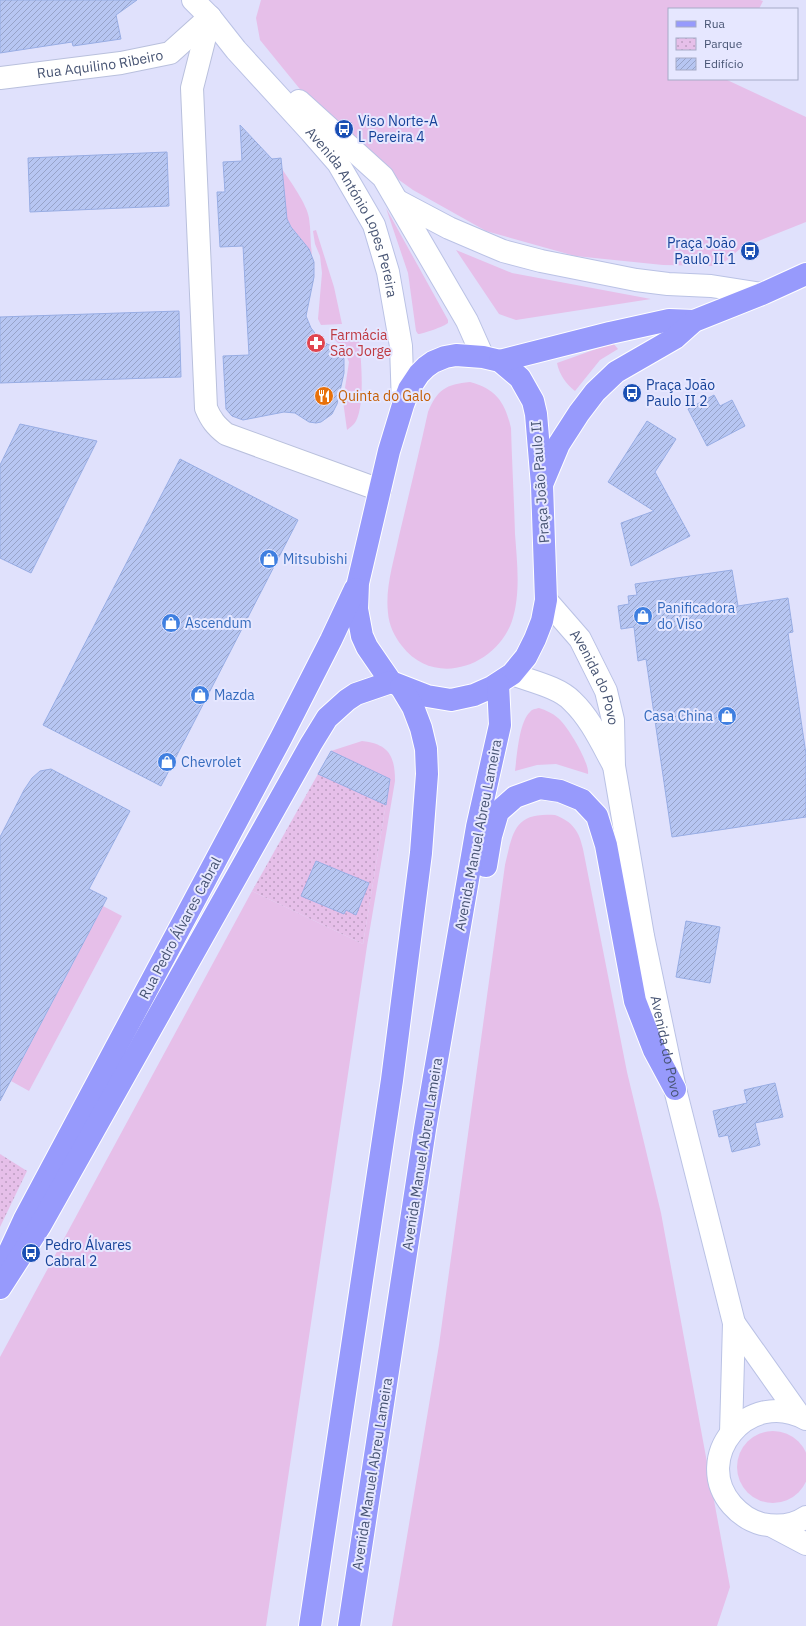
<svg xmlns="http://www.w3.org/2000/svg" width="806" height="1626" font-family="'IBM Plex Sans',sans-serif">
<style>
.grass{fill:#e6bfe9}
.park{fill:url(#park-dots)}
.building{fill:url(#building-hatch);stroke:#98ade4}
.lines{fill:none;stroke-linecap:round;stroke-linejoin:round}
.street-casing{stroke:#b9c0dd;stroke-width:24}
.secondary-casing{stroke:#bac2e5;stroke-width:24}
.primary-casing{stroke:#fff;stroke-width:24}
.street{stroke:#fff;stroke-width:22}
.secondary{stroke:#fff;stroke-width:22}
.primary{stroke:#979afc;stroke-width:22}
.labels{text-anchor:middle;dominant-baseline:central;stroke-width:4;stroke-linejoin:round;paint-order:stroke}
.street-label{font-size:14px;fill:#475473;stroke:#e6e7ff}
.transit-label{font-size:14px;fill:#164399;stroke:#e6e7ff;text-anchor:start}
.health-label{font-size:14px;fill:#be3a42;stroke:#e6e7ff;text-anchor:start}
.food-label{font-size:14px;fill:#c56008;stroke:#e6e7ff;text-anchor:start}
.shop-label{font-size:14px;fill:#366cbe;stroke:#e6e7ff;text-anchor:start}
</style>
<defs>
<pattern id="park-dots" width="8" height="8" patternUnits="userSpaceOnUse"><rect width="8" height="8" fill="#e6bfe9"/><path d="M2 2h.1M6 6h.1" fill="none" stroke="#bc9ec1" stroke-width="1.8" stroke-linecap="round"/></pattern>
<pattern id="building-hatch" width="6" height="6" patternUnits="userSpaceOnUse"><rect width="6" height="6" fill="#b7c6f2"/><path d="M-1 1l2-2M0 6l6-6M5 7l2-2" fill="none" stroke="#97a3c8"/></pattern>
</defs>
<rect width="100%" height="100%" fill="#e0e1fc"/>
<g class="grass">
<polygon points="261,0 760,0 763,1 759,9 669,9 669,79 725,79 806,117 806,222 741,248 720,266 663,265 575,256 486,231 413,190 367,157 321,115 260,40 256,18"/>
<path d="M282,169C290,181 307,204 309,218C311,230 310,243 312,255C306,241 293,233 287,219Z"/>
<path d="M386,208L448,320V323C445,326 423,334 418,334L416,331L408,273Z"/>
<polygon points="316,230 334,287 342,324 321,325 318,319 322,273 320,256 315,244 313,231"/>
<polygon points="456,250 512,273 651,299 516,320 499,314"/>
<path d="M331,336L351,337L358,339L360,345C361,365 365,403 356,421C354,425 350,427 347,430L343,401L349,362L343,348Z"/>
<path d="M613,343L618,349L600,360L575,391C566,384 559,374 557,363Z"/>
<path d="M470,382C496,389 505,402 511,428C512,463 514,498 515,534C517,562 521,593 512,621C496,667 434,688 402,646C394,636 389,625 388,613C385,587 394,561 399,536C409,494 419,453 428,412C437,390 446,384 470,382Z"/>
<path d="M539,708C546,710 552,713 558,718C567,725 590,763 588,774L556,764L537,765L515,771C517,756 519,722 530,712C532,709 535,709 539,708Z"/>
<path d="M362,741C389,744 395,756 395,781L367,946L266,1626H0V1357L252,891L363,944L390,779L331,751Z"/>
<path d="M555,815C573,822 579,831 583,849L627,1072L661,1213L730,1587L717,1626H392L439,1345L505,865C513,832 514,812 555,815Z"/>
<polygon points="103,906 122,916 29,1091 11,1081"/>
<circle cx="773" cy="1467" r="36"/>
</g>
<g class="park">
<polygon points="331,751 390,779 363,944 252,891"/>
<polygon points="0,1154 27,1171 0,1227"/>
</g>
<g class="building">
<polygon points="0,0 137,0 116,15 121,39 73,46 72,42 0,53"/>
<polygon points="240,125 272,159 281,158 287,219 291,227 309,249 314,262 314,277 306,316 311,328 318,337 325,343 336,348 342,354 344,359 344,373 337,404 332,414 321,422 316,423 309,422 295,413 284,412 243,420 232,416 226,409 223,356 249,355 243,246 220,247 217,192 225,192 223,162 242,161"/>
<polygon points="167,152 169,206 30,212 28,158"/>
<polygon points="179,311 181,377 0,383 0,317"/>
<polygon points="714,395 720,406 732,400 745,426 707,446 688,409"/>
<polygon points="647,421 676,439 655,472 690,536 631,566 621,523 654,511 608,482"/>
<polygon points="20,424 97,441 31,573 0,558 0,465"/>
<polygon points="180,459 298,520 161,786 43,725"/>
<polygon points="732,570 738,606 788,598 793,632 788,633 806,754 806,817 672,837 646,659 638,661 634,627 621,629 618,606 629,604 628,596 637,595 635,584"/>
<polygon points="331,751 390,779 386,805 318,774"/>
<polygon points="51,769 130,811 89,889 107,898 0,1101 0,837 24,790 32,778 40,771"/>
<polygon points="316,861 369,883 356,915 346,910 344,914 301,896"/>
<polygon points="686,921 720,927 710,983 676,977"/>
<polygon points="775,1083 783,1117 755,1123 760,1145 732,1152 728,1135 719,1137 713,1111 747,1103 744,1090"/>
</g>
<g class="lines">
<g class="street-casing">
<g id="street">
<path d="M210,17L192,88L206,408C211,420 216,426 226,434L380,490"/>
<path id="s1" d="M0,78L121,63L170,53L210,17"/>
</g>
</g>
<g class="secondary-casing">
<g id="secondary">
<path id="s2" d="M193,0L210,17L236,50L311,132L338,163L374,225L388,272L401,346L403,405"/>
<polyline points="299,101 383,177 467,321 483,357"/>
<polyline points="398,201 449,228 503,251 541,261 636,280 668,284 711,286 762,294"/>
<path id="s3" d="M546,600L580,639L606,691L613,720L614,766L643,936L675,1089L734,1323L731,1433"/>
<path d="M512,674C530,681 559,687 572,701C590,718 601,742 613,764"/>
<polyline points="734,1323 799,1415"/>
<path d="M806,1419C748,1387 691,1458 732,1505C740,1514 750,1521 762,1524C777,1527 793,1526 806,1517"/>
<polyline points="772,1526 806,1544"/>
</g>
</g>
<g class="primary-casing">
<g id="primary">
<polygon points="456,355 483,357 500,361 520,378 533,401 536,414 542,485 546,600 542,621 535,639 526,657 512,674 492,687 474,695 451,700 427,696 391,682 367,647 362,636 357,609 358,583 389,451 403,405 409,389 419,374 426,367 433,362 445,357"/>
<polyline points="500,361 610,333 669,320 694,321"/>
<polyline points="543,482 559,444 579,413 595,392 616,372 675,338 694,321 762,294 806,274"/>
<polyline points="486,866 491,836 498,812 515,797 540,788 560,791 582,800 597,816 606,845 635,1001 654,1050 675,1089"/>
<polyline points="0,1272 24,1220 281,738 331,640 355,589"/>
<polyline points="0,1288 40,1226 311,744 327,718 347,700 356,694 391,682"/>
<polyline points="310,1626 392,1080 421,853 427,774 426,749 421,728 413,707 401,687"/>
<polyline points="349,1626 425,1129 477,827 500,725 498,684"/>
</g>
</g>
<use href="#street" class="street"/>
<use href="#secondary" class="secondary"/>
<use href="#primary" class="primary"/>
</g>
<defs>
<g id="bus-disc" transform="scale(1)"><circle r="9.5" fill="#1a4fb4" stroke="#e6e7ff"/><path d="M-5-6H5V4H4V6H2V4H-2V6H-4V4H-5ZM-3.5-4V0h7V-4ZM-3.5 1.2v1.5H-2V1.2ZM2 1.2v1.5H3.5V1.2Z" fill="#fff"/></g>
<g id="pharmacy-disc" transform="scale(1)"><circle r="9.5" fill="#e0444e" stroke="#e6e7ff"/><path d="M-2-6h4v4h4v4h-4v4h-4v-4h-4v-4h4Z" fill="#fff"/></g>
<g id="restaurant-disc" transform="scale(1)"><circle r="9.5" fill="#e8710a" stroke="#e6e7ff"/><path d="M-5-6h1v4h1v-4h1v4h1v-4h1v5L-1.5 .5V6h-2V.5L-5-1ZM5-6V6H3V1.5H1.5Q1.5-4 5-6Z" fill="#fff"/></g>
<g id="shop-disc" transform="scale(1)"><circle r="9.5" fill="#3f7fe0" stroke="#e6e7ff"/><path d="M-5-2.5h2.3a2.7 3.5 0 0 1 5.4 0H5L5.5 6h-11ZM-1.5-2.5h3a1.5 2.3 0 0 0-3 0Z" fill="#fff"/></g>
</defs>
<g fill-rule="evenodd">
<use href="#bus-disc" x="344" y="129"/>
<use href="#bus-disc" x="750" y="251"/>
<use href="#pharmacy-disc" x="316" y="343"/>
<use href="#bus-disc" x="632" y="393"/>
<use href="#restaurant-disc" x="324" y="396"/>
<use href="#shop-disc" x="269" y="559"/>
<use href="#shop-disc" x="643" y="616"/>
<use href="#shop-disc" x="171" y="623"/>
<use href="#shop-disc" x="200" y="695"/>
<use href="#shop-disc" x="727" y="716"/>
<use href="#shop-disc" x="167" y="762"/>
<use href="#bus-disc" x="31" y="1253"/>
</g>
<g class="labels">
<g class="street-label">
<text stroke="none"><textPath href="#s1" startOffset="101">Rua Aquilino Ribeiro</textPath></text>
<text stroke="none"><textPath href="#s2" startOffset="269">Avenida António Lopes Pereira</textPath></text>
<text transform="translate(540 482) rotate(-94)">Praça João Paulo II</text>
<text stroke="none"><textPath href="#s3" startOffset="93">Avenida do Povo</textPath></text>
<text transform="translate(478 835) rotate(-79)">Avenida Manuel Abreu Lameira</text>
<text transform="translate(180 928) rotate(-62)">Rua Pedro Álvares Cabral</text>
<text stroke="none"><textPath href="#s3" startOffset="471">Avenida do Povo</textPath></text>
<text transform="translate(422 1154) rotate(-81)">Avenida Manuel Abreu Lameira</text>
<text transform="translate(372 1474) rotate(-81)">Avenida Manuel Abreu Lameira</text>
</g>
<g class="transit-label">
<text x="358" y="121">Viso Norte-A<tspan x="358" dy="16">L Pereira 4</tspan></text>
<text x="736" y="243" text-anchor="end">Praça João<tspan x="736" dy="16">Paulo II 1</tspan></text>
<text x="646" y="385">Praça João<tspan x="646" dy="16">Paulo II 2</tspan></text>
<text x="45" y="1245">Pedro Álvares<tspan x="45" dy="16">Cabral 2</tspan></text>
</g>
<g class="health-label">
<text x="330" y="335">Farmácia<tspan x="330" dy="16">São Jorge</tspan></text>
</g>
<g class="food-label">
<text x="338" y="396">Quinta do Galo</text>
</g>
<g class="shop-label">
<text x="283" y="559">Mitsubishi</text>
<text x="657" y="608">Panificadora<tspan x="657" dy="16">do Viso</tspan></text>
<text x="185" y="623">Ascendum</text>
<text x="214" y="695">Mazda</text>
<text x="713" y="716" text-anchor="end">Casa China</text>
<text x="181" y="762">Chevrolet</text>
</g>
</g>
<rect x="668" y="8" width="130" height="72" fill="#e6e7ff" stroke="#a6acc7"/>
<rect x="676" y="21" width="20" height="6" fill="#979afc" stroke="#a6acc7"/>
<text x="704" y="28" font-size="12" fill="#475473">Rua</text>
<rect x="676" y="38" width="20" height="12" fill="url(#park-dots)" stroke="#a6acc7"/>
<text x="704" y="48" font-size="12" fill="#475473">Parque</text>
<rect x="676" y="58" width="20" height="12" fill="url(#building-hatch)" stroke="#a6acc7"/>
<text x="704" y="68" font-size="12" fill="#475473">Edifício</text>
</svg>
